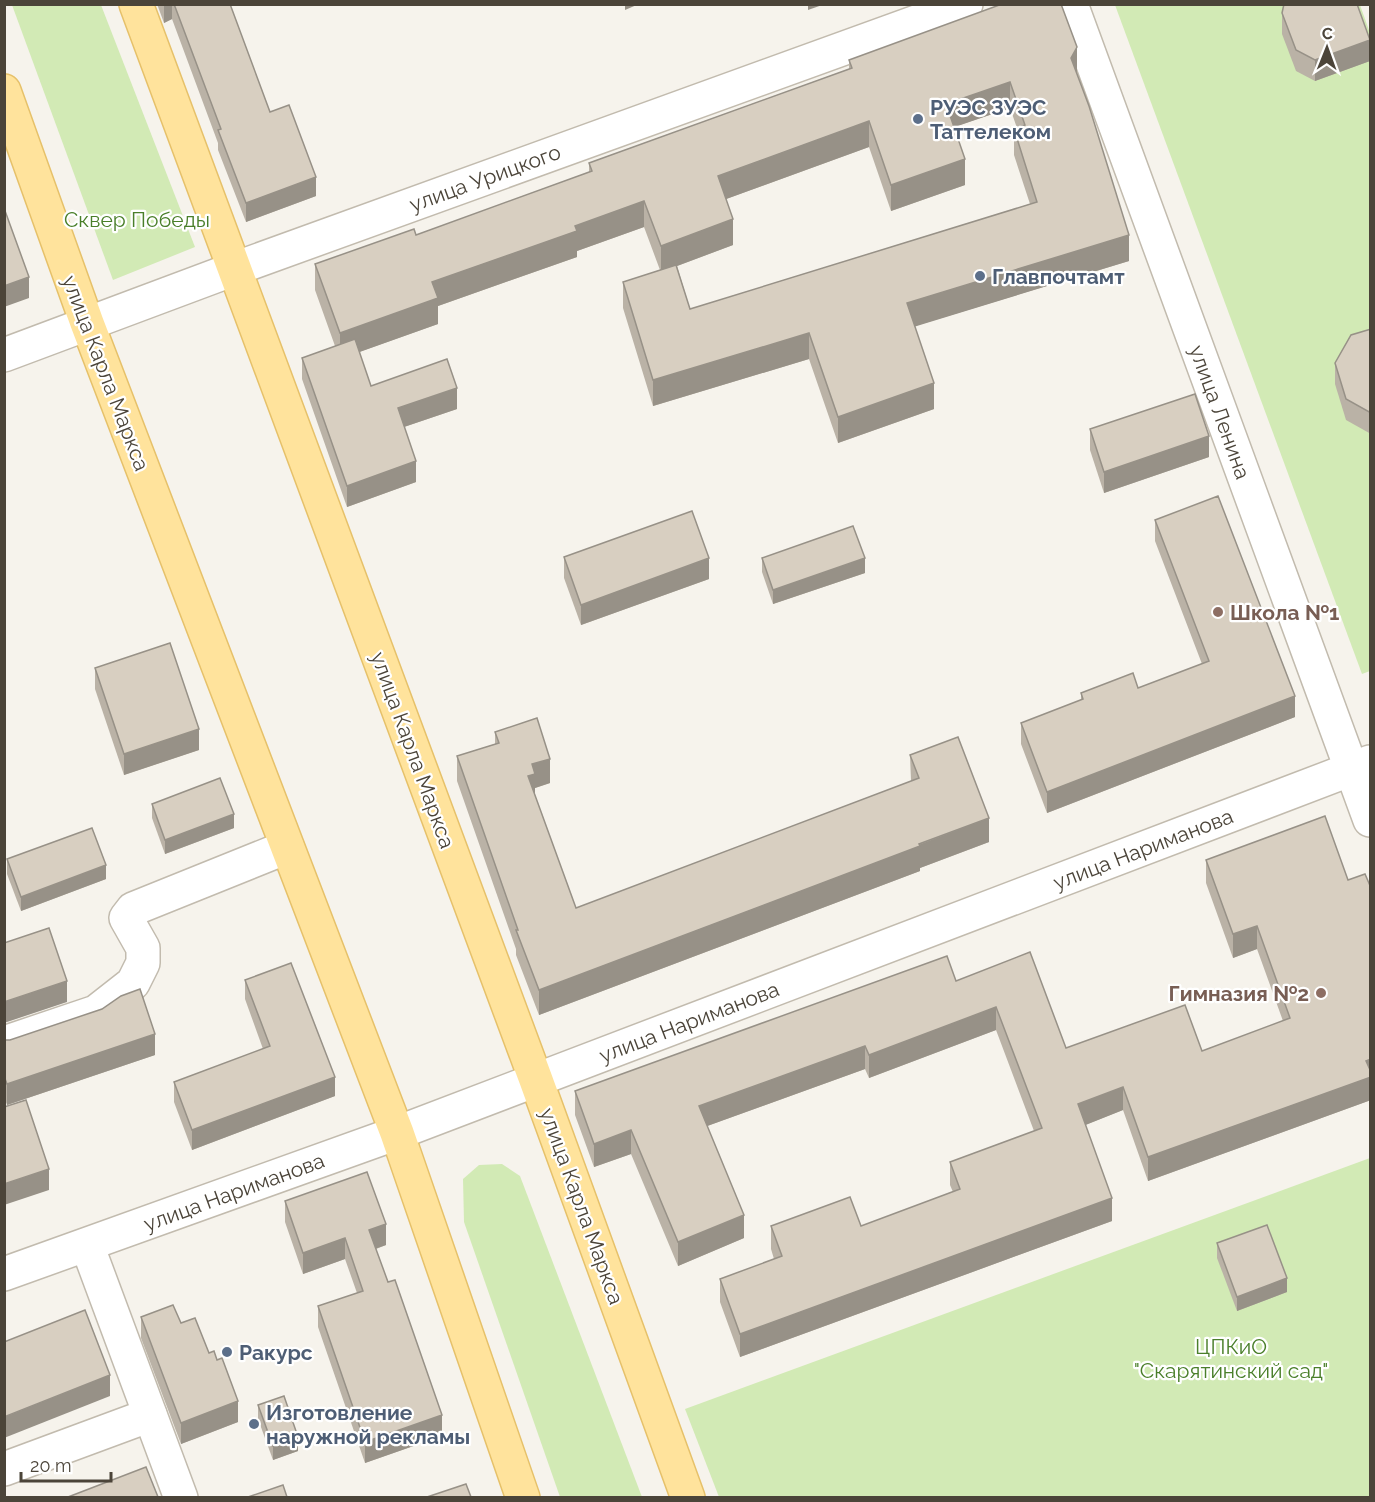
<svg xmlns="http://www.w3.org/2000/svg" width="1375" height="1502" font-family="Raleway,sans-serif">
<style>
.green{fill:#d2eab5}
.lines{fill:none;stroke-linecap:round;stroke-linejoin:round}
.minor-casing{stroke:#c2bbae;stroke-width:36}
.major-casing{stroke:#e6c16a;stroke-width:36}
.minor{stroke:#fff;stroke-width:33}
.major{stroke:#ffe39c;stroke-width:33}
.wall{fill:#bab2a6;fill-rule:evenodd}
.shaded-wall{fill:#979187}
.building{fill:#d8cfc1;stroke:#979187;stroke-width:1.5}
.service-dot{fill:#5c6f8a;stroke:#fff;stroke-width:2}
.education-dot{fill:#8d6e63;stroke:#fff;stroke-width:2}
.labels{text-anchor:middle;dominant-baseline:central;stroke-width:4.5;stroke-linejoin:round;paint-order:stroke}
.service-label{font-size:21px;font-weight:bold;fill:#4e5e75;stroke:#fff;text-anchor:start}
.street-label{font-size:21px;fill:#4b4439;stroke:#fff}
.park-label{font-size:21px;fill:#4a7f2a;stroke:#fff}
.education-label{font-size:21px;font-weight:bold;fill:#785e54;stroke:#fff;text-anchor:start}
</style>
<rect width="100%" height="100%" fill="#f6f3ec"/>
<g class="green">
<polygon points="12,5 101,5 195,247 113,280"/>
<polygon points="1115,5 1360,5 1370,33 1370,671 1362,674"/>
<polygon points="1370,1158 1370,1497 719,1497 685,1409"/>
<polygon points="502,1164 520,1176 642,1497 560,1497 464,1222 463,1179 479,1165"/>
</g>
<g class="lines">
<g class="minor-casing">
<g id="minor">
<polyline points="1071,4 1370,820"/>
<polyline points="4,355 234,269 966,4"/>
<polyline points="4,1043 96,1012 133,983 143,963 143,948 126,918 133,909 287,847"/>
<polyline points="87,1245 181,1498"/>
<polyline points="4,1274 397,1133 1370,762"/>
<polyline points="4,1469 150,1415"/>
</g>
</g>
<g class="major-casing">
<g id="major">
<polyline points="136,4 536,1080 688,1498"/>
<polyline points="4,91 87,323 397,1133 523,1498"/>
</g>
</g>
<use href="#minor" class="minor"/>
<use href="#major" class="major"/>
</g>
<g class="wall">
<polygon points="157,4 230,4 270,112 316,196 246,222 218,150 218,143 172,19 164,23"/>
<polygon points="1282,13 1370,61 1315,81 1296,71 1282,34"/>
<path d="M849,60L1077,73L1129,261L915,326L934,409L838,443L809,359L653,406L623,308V282L660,270L644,227L577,251V257L438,306V324L359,352L371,386L457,409L404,427L416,482L347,507L302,379V358L335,346L315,290V264L416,235L589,172V163L849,69ZM1010,108L1017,128L1014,129V155L1030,204L690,309L677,266L733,245L726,199L869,147L891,211L965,185L954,127Z"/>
<polygon points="1371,329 1371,434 1346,420 1335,384 1335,363"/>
<polygon points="1090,429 1209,457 1104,493 1090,450"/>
<polygon points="1155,520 1295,717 1047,813 1021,744 1021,723 1081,700 1081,693 1138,688 1202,664 1155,541"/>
<polygon points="564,557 709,579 581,625 564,578"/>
<polygon points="762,558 865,573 773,604 762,572"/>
<polygon points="95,668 199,750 124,775 95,689"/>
<polygon points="495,732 550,783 535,788 535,795 576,908 911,781 910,755 989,842 920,868 920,871 539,1015 516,955 516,949 457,781 457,756 495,744"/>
<polygon points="152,804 234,828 165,854 152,818"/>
<polygon points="7,859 106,879 21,911 7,874"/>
<polygon points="1206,860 1348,880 1371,888 1371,1100 1148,1181 1123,1110 1085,1125 1112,1221 740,1357 720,1302 720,1279 774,1259 771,1249 771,1226 861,1226 953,1192 950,1185 950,1162 1034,1131 996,1030 869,1078 865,1069 707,1126 744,1238 678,1266 631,1154 594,1167 575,1115 575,1091 956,981 1066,1048 1202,1051 1283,1021 1257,949 1233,958 1206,883"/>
<polygon points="245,980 335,1096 192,1150 174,1102 174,1082 263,1049 245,999"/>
<polygon points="4,1040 155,1055 7,1105 4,1097"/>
<polygon points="285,1201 386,1245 376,1249 442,1436 365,1463 318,1327 318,1306 357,1293 345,1259 303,1274 285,1222"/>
<polygon points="1217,1243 1287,1292 1237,1311 1217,1258"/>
<polygon points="141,1317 181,1323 209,1353 238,1422 181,1444 141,1338"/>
<polygon points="258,1405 298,1451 273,1460 258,1419"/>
</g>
<g class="shaded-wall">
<polygon points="164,4 172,4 172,19 164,23"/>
<polygon points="625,4 639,4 625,10"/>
<polygon points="808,4 825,4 808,10"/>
<polygon points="1370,40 1370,61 1315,81 1315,60"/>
<polygon points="1077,47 1077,74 1071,58"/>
<polygon points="1010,82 1010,108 946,130 946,104"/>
<polygon points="869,121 869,147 718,202 718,176"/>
<polygon points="965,159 965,185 891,211 891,185"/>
<polygon points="316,177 316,196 246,222 246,203"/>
<polygon points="644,201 644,227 577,251 577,257 438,306 438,324 340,359 340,333 432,282 575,226"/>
<polygon points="733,219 733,245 661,272 661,246"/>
<polygon points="1129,235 1129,261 907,329 907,303"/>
<polygon points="29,277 29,298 4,307 4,286"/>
<polygon points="809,333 809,359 653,406 653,380"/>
<polygon points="934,383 934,409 838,443 838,417"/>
<polygon points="457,388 457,409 398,429 398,408"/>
<polygon points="1209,436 1209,457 1104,493 1104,472"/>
<polygon points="416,461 416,482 347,507 347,486"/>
<polygon points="709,558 709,579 581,625 581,605"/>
<polygon points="865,558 865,573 773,604 773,590"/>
<polygon points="1295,696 1295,717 1047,813 1047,792"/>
<polygon points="199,729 199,750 124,775 124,754"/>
<polygon points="550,759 550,783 535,788 535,799 528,776 532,764"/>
<polygon points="234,814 234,828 165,854 165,840"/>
<polygon points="989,818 989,842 920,868 920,871 539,1015 539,990"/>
<polygon points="106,865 106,879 21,911 21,897"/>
<polygon points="1257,926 1257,949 1233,958 1233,934"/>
<polygon points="67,981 67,1002 4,1023 4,1002"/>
<polygon points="996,1007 996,1030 869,1078 869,1055"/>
<polygon points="155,1034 155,1055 7,1105 7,1084"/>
<polygon points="865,1046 865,1069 699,1129 699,1106"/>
<polygon points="1371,1059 1371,1100 1148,1181 1148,1157"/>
<polygon points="335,1077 335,1096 192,1150 192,1130"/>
<polygon points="1123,1087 1123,1110 1078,1128 1078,1104"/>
<polygon points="631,1130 631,1154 594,1167 594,1144"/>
<polygon points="49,1169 49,1190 4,1205 4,1184"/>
<polygon points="1112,1198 1112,1221 740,1357 740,1334"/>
<polygon points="744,1215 744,1238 678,1266 678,1242"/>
<polygon points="386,1224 386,1245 369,1251 369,1230"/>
<polygon points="345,1238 345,1259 303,1274 303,1253"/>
<polygon points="1287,1278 1287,1292 1237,1311 1237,1297"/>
<polygon points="110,1375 110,1396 4,1438 4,1417"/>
<polygon points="238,1401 238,1422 181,1444 181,1423"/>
<polygon points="442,1415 442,1436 365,1463 365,1442"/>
<polygon points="298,1437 298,1451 273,1460 273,1446"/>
</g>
<g class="building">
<polygon points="174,4 230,4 270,112 289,105 316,177 246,203 218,130 221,129"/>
<polygon points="1002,4 1061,4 1077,47 1071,58 1089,106 1129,235 907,303 934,383 838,417 809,333 653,380 623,282 676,265 690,309 1037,202 1014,129 1025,125 1010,82 946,104 965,159 891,185 869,121 718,176 733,219 661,246 644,201 575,226 577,231 432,282 438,298 340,333 315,264 414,229 416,235 592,171 589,163 852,68 849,60"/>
<polygon points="1284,4 1357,4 1370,40 1315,60 1296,50 1282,13"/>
<polygon points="4,208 29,277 4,286"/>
<polygon points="1371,329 1371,413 1346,399 1335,363 1351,335"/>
<polygon points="355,339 371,386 447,359 457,388 398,408 416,461 347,486 302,358"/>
<polygon points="1195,394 1209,436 1104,472 1090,429"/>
<polygon points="1218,496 1295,696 1047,792 1021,723 1083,699 1081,693 1133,673 1138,688 1209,661 1155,520"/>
<polygon points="692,511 709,558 581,605 564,557"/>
<polygon points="853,526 865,558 773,590 762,558"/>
<polygon points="170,643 199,729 124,754 95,668"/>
<polygon points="537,718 550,759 532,764 535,774 528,776 576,908 919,778 910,755 958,737 989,818 919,844 920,846 539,990 516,930 518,930 457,756 499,743 495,732"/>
<polygon points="220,778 234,814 165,840 152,804"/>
<polygon points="1325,816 1348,880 1365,874 1371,888 1371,1059 1366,1061 1371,1072 1371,1077 1148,1157 1123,1087 1078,1104 1112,1198 740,1334 720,1279 782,1256 771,1226 850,1197 861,1226 960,1189 950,1162 1042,1128 996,1007 869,1055 865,1046 699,1106 744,1215 678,1242 631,1130 594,1144 575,1091 947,956 956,981 1030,952 1066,1048 1185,1005 1202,1051 1290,1018 1257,926 1233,934 1206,860"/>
<polygon points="92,828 106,865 21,897 7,859"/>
<polygon points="49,928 67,981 4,1002 4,943"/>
<polygon points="291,963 335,1077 192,1130 174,1082 270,1046 245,980"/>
<polygon points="140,989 155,1034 7,1084 4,1076 4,1040 10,1040 102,1009 121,996"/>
<polygon points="26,1100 49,1169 4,1184 4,1107"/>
<polygon points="367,1172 386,1224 369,1230 388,1282 395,1280 442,1415 365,1442 318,1306 363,1291 345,1238 303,1253 285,1201"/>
<polygon points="1267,1225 1287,1278 1237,1297 1217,1243"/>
<polygon points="173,1305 181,1323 195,1318 209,1353 214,1351 217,1360 222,1358 238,1401 181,1423 141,1317"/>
<polygon points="85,1310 110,1375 4,1417 4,1342"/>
<polygon points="284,1396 298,1437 273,1446 258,1405"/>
<polygon points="146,1467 158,1497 68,1497"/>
<polygon points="466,1484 471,1497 427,1497"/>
<polygon points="283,1485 287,1497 248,1497"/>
</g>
<g class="service-dot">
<circle cx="918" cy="119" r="6"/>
<circle cx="980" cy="276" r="6"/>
<circle cx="227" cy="1352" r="6"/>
<circle cx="254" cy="1424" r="6"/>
</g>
<g class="education-dot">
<circle cx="1218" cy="612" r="6"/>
<circle cx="1321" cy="993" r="6"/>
</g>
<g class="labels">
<g class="service-label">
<text x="930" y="107">РУЭС ЗУЭС<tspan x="930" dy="24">Таттелеком</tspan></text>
<text x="992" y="276">Главпочтамт</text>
<text x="239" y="1352">Ракурс</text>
<text x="266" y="1412">Изготовление<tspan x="266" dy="24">наружной рекламы</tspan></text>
</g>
<g class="street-label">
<text transform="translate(485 178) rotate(-20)">улица Урицкого</text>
<text transform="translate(106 373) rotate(69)">улица Карла Маркса</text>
<text transform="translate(1220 412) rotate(70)">улица Ленина</text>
<text transform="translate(413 750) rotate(70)">улица Карла Маркса</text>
<text transform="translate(1143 849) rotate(-21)">улица Нариманова</text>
<text transform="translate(689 1022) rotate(-21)">улица Нариманова</text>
<text transform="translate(234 1192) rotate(-20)">улица Нариманова</text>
<text transform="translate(582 1206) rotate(70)">улица Карла Маркса</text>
</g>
<g class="park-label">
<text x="137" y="219">Сквер Победы</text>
<text x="1231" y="1346">ЦПКиО<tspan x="1231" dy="24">"Скарятинский сад"</tspan></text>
</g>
<g class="education-label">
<text x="1230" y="612">Школа №1</text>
<text x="1309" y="993" text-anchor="end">Гимназия №2</text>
</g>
</g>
<rect width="1375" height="1502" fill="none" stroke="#4b4439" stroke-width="12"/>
<g transform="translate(1327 48) rotate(1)" stroke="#ffffff" stroke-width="4.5" paint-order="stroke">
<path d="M0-4.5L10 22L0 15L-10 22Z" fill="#4b4439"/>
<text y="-9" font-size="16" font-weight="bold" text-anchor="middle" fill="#4b4439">С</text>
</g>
<path d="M21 1472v9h90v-9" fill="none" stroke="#4b4439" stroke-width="3"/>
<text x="30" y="1472" font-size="18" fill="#4b4439" stroke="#ffffff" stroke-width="4.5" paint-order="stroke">20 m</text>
</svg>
